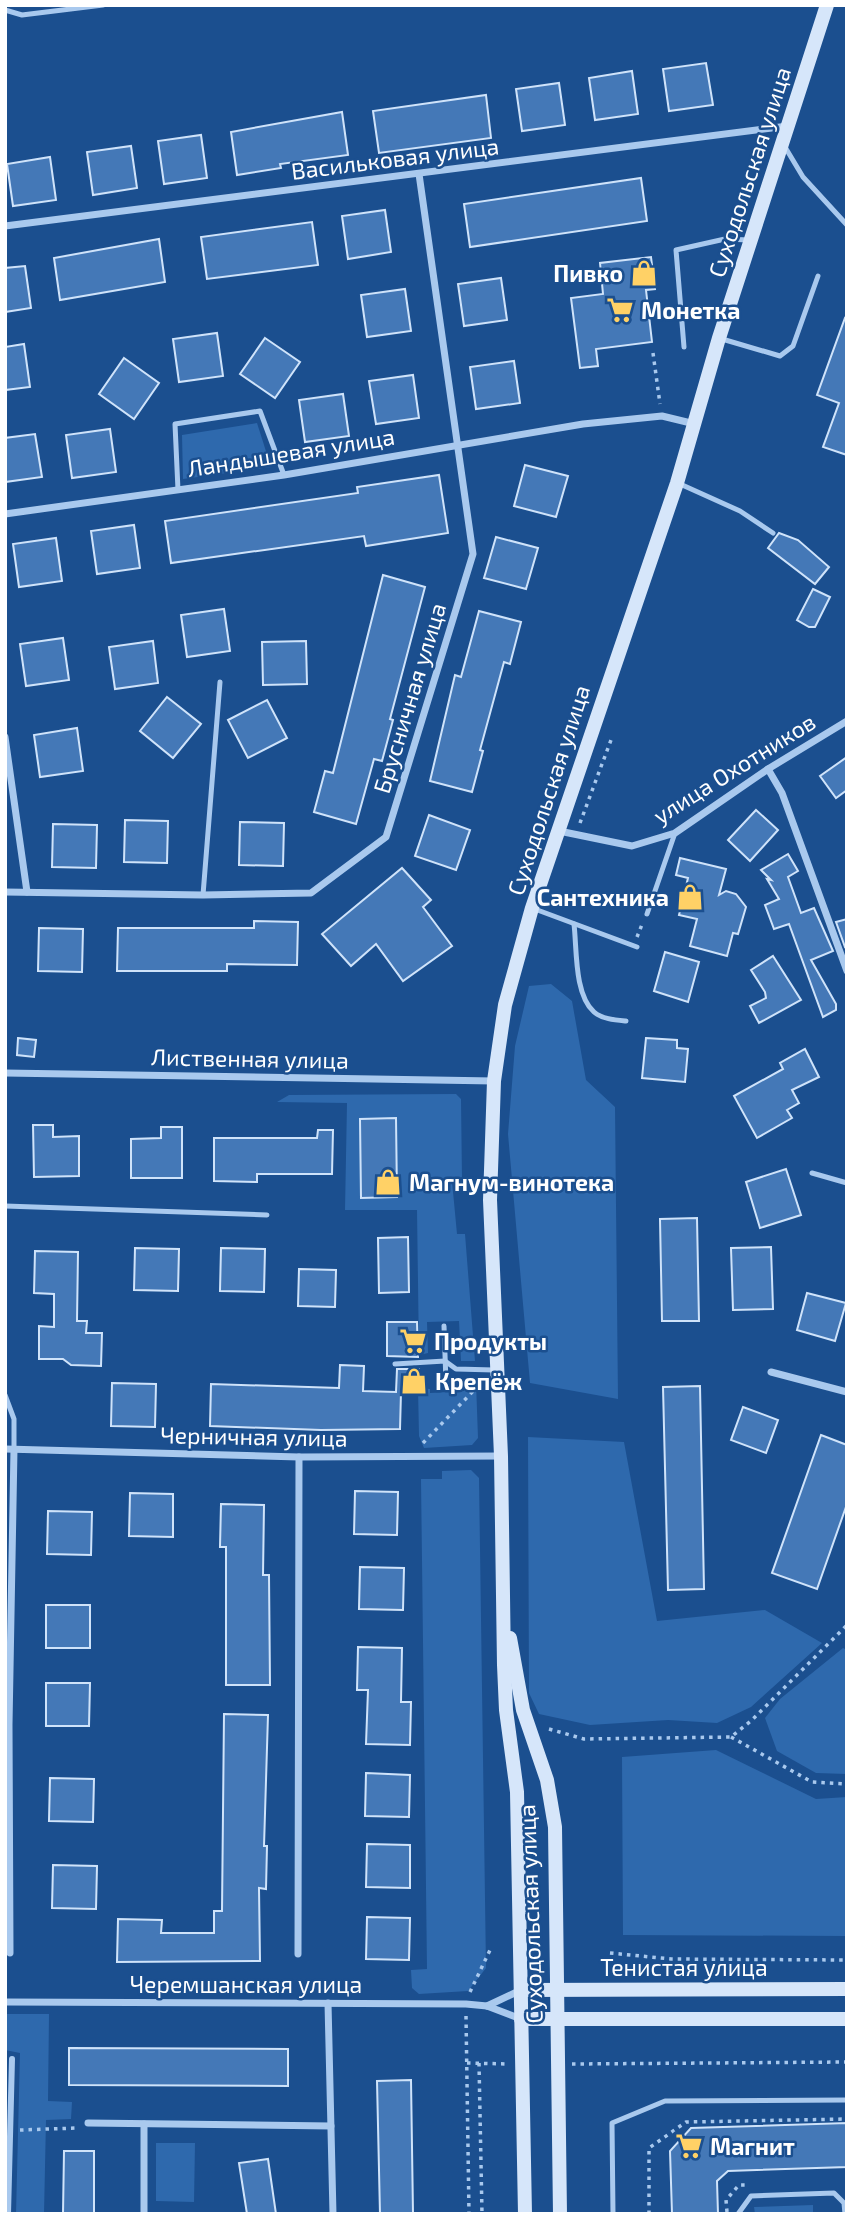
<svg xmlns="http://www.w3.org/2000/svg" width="852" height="2219" font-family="'Exo 2',sans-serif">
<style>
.green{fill:#2e69ad}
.building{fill:#4478b7;stroke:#cfe3fa;stroke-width:2}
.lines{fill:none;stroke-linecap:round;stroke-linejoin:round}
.path{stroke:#a9c9ee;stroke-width:3.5;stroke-dasharray:3.5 5;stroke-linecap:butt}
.service{stroke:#a9c9ee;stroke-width:5}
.pedestrian{stroke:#a9c9ee;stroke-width:6}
.minor{stroke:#a9c9ee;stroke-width:7}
.secondary{stroke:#d6e6fa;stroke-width:14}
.labels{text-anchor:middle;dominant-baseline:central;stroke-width:5;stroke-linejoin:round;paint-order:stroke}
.street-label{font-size:23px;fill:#fff;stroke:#1b4f8f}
.poi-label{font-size:23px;font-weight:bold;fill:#fff;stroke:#1b4f8f;text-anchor:start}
</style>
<rect width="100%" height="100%" fill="#1b4f8f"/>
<g class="green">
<polygon points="257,423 271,467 183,479 182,435"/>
<polygon points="551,984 572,1001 586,1080 615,1107 618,1399 530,1383 508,1134 515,1046 529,986"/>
<polygon points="456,1094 461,1099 462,1180 452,1181 457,1234 465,1234 475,1361 461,1361 459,1321 427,1322 428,1353 419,1355 417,1210 345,1210 347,1103 277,1102 289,1095"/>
<polygon points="464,1378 474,1378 476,1382 478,1438 472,1445 424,1448 419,1436 418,1388 430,1389 430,1393 464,1391"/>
<polygon points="528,1437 624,1442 657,1621 765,1610 822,1643 751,1707 717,1723 668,1720 590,1725 539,1714 529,1693"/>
<polygon points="471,1470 479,1478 486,1968 468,1991 419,1994 412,1988 411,1970 427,1969 421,1479 442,1479 442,1471"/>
<polygon points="843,1648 847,1650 847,1774 816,1773 777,1751 765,1718 780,1699"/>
<polygon points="716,1750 816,1799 847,1797 847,1936 623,1935 622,1757"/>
<polygon points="5,2014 49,2014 48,2101 72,2102 71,2119 46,2120 44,2214 16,2214 20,2053 5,2050"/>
<polygon points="156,2143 195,2143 194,2202 156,2201"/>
<polygon points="813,2205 813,2214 755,2214 754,2207"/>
</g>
<g class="building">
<polygon points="706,63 713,105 669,111 663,69"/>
<polygon points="632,71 638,114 595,120 589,78"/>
<polygon points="559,83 565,125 522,131 516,89"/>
<polygon points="486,95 491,138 379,153 373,111"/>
<polygon points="342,112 348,155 280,164 281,168 237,175 231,132"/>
<polygon points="201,135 207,178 164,184 158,141"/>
<polygon points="131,146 137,188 93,195 87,152"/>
<polygon points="50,157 56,200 13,206 7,164"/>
<polygon points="641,178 647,221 470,247 464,204"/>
<polygon points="385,210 391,252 348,259 342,216"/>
<polygon points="312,222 318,265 207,279 201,237"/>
<polygon points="159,239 165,282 60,300 54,258"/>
<polygon points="651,257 655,289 646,290 652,342 596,349 598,366 580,368 571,298 603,294 600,263"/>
<polygon points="25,266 31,308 5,312 5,268"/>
<polygon points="501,278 507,320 464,326 458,284"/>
<polygon points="405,289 411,331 367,337 361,295"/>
<polygon points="845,318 847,319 847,455 823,447 839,403 817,395"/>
<polygon points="217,333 223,376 179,382 173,339"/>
<polygon points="265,338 300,362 275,398 240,374"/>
<polygon points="24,344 30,387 5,390 5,347"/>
<polygon points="124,358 159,383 134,419 99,394"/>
<polygon points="514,361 520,403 476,409 470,367"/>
<polygon points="413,375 419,418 376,424 369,381"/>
<polygon points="343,394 349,436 305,442 299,400"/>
<polygon points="110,429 116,472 72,478 66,435"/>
<polygon points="35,434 42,477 5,482 5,438"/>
<polygon points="525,465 568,476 556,517 514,506"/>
<polygon points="439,475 448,533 366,546 364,536 171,563 165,521 358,493 357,487"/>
<polygon points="134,525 140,568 97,574 91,531"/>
<polygon points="779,533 798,540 829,567 815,584 768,548"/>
<polygon points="496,537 538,548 526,589 484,578"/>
<polygon points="56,538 62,581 19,587 13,544"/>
<polygon points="383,575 425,587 390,719 393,720 382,761 374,759 356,824 314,812 325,771 333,773"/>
<polygon points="813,589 830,597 815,627 809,627 797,620"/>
<polygon points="224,609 230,651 187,657 181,615"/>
<polygon points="479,611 521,622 510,664 504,662 480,750 483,751 472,792 430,781 455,675 461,677"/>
<polygon points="63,638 69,680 26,686 20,644"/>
<polygon points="153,641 158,683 115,689 109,647"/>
<polygon points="306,641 307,684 263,685 262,642"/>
<polygon points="167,697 201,724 173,758 140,731"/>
<polygon points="267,700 287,738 248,758 228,720"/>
<polygon points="77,728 83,771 40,777 34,735"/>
<polygon points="847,757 847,790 836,798 820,776"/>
<polygon points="756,810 778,830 750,861 728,840"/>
<polygon points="429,815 470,830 456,870 415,856"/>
<polygon points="125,820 168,821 167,863 124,862"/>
<polygon points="240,822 284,823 283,866 239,865"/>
<polygon points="53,824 97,825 96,868 52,867"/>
<polygon points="788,854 798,871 788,877 801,913 814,908 833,951 811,960 836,1004 836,1010 823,1017 789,924 774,929 765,905 779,899 767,879 771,880 761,870"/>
<polygon points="680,858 726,869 719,895 726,891 736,894 746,907 738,934 733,933 727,956 690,946 697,919 679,915 688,878 676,875"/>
<polygon points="402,868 431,900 423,907 452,946 403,981 376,944 351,966 322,934"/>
<polygon points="847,919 847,946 845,947 836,922"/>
<polygon points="254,921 298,922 297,965 227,964 227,971 117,971 118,928 254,928"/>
<polygon points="39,928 83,929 82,972 38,971"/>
<polygon points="665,952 699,962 688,1002 654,991"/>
<polygon points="773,956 801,1000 759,1023 750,1006 766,998 765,992 751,970"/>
<polygon points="18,1038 36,1040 34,1057 17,1055"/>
<polygon points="646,1038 677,1040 677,1048 688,1049 685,1082 642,1078"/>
<polygon points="805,1049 819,1077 792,1090 799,1103 787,1110 792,1118 757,1138 734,1096 783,1069 780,1063"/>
<polygon points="396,1118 397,1197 361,1198 360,1119"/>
<polygon points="33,1125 53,1125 53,1137 79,1136 79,1176 34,1177"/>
<polygon points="161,1127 182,1127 182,1178 131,1178 131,1139 161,1138"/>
<polygon points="318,1130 333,1130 332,1174 257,1174 257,1182 214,1181 214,1138 317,1138"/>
<polygon points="786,1169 801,1215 760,1228 746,1182"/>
<polygon points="697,1218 699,1321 662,1321 660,1219"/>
<polygon points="408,1237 409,1292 379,1293 378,1238"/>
<polygon points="771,1247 773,1309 733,1310 731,1248"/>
<polygon points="135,1248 179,1249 178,1291 134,1290"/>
<polygon points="221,1248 265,1249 264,1292 220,1291"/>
<polygon points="35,1251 78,1252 77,1321 87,1321 86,1333 102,1333 101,1366 71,1365 63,1359 39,1359 39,1326 54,1327 54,1294 34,1293"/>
<polygon points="299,1269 336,1270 335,1307 298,1306"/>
<polygon points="807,1293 846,1303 835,1341 797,1330"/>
<polygon points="387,1322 417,1322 418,1357 387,1356"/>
<polygon points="340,1365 364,1366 363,1391 396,1392 397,1369 419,1369 418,1393 401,1392 400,1429 321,1430 210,1426 211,1384 339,1388"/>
<polygon points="112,1383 156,1384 155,1427 111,1426"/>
<polygon points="700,1386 704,1589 668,1590 663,1387"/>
<polygon points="743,1407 778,1420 766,1453 731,1440"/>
<polygon points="821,1435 847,1445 847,1504 817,1589 772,1573"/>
<polygon points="355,1491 398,1492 397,1535 354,1534"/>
<polygon points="130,1493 173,1494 173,1537 129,1536"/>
<polygon points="221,1504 264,1505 263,1575 269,1575 270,1685 226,1685 226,1547 220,1547"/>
<polygon points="48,1511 92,1512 91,1555 47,1554"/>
<polygon points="360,1567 404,1568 403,1610 359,1609"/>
<rect x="46" y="1605" width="44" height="43"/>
<polygon points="358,1647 402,1648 401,1702 411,1702 410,1745 366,1744 368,1690 357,1690"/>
<polygon points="46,1683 90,1683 89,1726 46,1726"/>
<polygon points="224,1714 268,1715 264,1846 267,1846 266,1889 259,1888 260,1961 117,1962 118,1919 162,1920 161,1933 214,1933 214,1911 222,1911"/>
<polygon points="366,1773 410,1775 409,1817 365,1816"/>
<polygon points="50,1778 94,1779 93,1822 49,1821"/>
<polygon points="367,1844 410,1845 410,1888 366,1887"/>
<polygon points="53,1865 97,1866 96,1909 52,1908"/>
<polygon points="367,1917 410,1918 409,1960 366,1959"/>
<polygon points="69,2048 288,2049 288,2086 69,2085"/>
<polygon points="411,2080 413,2214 380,2214 377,2081"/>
<polygon points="847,2123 847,2167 728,2171 717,2181 718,2214 672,2214 670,2151 691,2128"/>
<polygon points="64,2151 94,2151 94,2214 63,2214"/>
<polygon points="268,2159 276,2214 247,2214 239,2163"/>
</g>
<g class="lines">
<g class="path">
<polyline points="653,353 660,404"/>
<polyline points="580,823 611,740"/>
<polyline points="637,937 643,922"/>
<polyline points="423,1443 480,1384"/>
<polyline points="549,1729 584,1739 731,1737 752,1720 847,1625"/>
<polyline points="731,1737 812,1782 847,1784"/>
<polyline points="610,1953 671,1959 847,1960"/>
<polyline points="470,1992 490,1950"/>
<polyline points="466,2016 469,2214"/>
<polyline points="467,2063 509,2064"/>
<polyline points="479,2063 482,2214"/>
<polyline points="572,2064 847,2062"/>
<polyline points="20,2130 78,2128"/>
<polyline points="727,2212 726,2200 739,2185 746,2185"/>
<polyline points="649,2214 649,2148 686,2122 847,2119"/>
</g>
<g class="service">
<polyline points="5,10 22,15 103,5"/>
<polyline points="785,147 803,177 847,225"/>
<polyline points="722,339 780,356 793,346 818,276"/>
<polyline points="684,347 676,250 725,239 749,240"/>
<polyline points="680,484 740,511 773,533"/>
<polyline points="178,490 175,424 260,411 284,475"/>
<polyline points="203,895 220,682"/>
<polyline points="532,908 637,947"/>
<polyline points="647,914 675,833"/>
<path d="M574,924C577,949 574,994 594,1012C602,1019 615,1020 626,1021"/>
<polyline points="812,1173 847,1183"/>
<polyline points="5,1206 267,1215"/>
<polyline points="444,1326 446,1383"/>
<polyline points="395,1364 445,1361 456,1369 494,1370"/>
<polyline points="5,1395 14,1419 14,1449"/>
<polyline points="613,2214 612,2123 665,2101 847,2100"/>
<polyline points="738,2214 751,2196 834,2193 844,2203 845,2214"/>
</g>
<polyline class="pedestrian" points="8,2214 12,2059"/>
<g class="minor">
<polyline points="5,226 788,126"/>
<polyline points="5,514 284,475 583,424 662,416 695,424"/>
<polyline points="5,737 27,892"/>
<polyline points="768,769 782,793 847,971"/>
<polyline points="559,831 632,846 675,833 768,769 847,721"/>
<polyline points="5,892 203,895 311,893 386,837 473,554 419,174"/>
<polyline points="5,1073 494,1081"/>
<polyline points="771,1372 847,1392"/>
<polyline points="5,1449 299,1457 501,1456"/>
<polyline points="10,1953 9,1725 14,1449"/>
<polyline points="298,1954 299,1457"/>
<polyline points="5,2002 466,2004 487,2006 521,2019"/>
<polyline points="328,2003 333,2214"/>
<polyline points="487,2006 521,1990"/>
<polyline points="88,2123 331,2126"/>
<polyline points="144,2124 144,2214"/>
</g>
<g class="secondary">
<polyline points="510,1638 523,1710 547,1780 555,1827 560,2214"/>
<polyline points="521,1990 847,1989"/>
<polyline points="521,2019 847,2019"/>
<polyline points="525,2214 517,1792 506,1710 504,1665 501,1456 490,1200 494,1081 505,1005 532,908 677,483 719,338 827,5"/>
</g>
</g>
<defs>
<g id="shop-bare" transform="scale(2.1)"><path d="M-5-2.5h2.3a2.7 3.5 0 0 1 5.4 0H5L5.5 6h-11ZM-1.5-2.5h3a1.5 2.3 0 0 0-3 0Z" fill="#ffd166" stroke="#1b4f8f" stroke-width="2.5" paint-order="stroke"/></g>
<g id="supermarket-bare" transform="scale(2.1)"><path d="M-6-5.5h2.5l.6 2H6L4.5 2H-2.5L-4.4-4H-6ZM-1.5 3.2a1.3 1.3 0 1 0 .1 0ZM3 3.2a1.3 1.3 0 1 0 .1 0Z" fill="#ffd166" stroke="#1b4f8f" stroke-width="2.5" paint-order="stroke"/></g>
</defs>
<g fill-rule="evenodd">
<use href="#shop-bare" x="644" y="273"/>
<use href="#supermarket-bare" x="620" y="310"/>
<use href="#shop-bare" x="690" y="897"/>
<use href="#shop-bare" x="388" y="1182"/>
<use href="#supermarket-bare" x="413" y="1341"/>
<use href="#shop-bare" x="414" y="1381"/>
<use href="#supermarket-bare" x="689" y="2146"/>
</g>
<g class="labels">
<g class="street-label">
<text transform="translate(395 158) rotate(-7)">Васильковая улица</text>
<text transform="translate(749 172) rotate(-72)">Суходольская улица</text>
<text transform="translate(291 452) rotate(-9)">Ландышевая улица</text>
<text transform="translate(409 698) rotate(-73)">Брусничная улица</text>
<text transform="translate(734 768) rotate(-32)">улица Охотников</text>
<text transform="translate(548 790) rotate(-72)">Суходольская улица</text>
<text transform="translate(250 1058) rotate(1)">Лиственная улица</text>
<text transform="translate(254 1436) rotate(1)">Черничная улица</text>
<text transform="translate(530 1914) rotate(-92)">Суходольская улица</text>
<text x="684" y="1967">Тенистая улица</text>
<text x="246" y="1984">Черемшанская улица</text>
</g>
<g class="poi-label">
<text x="623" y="273" text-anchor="end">Пивко</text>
<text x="641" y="310">Монетка</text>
<text x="669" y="897" text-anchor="end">Сантехника</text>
<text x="409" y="1182">Магнум-винотека</text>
<text x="434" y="1341">Продукты</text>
<text x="435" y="1381">Крепёж</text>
<text x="710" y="2146">Магнит</text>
</g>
</g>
<rect width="852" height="2219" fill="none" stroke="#ffffff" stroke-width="14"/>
</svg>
